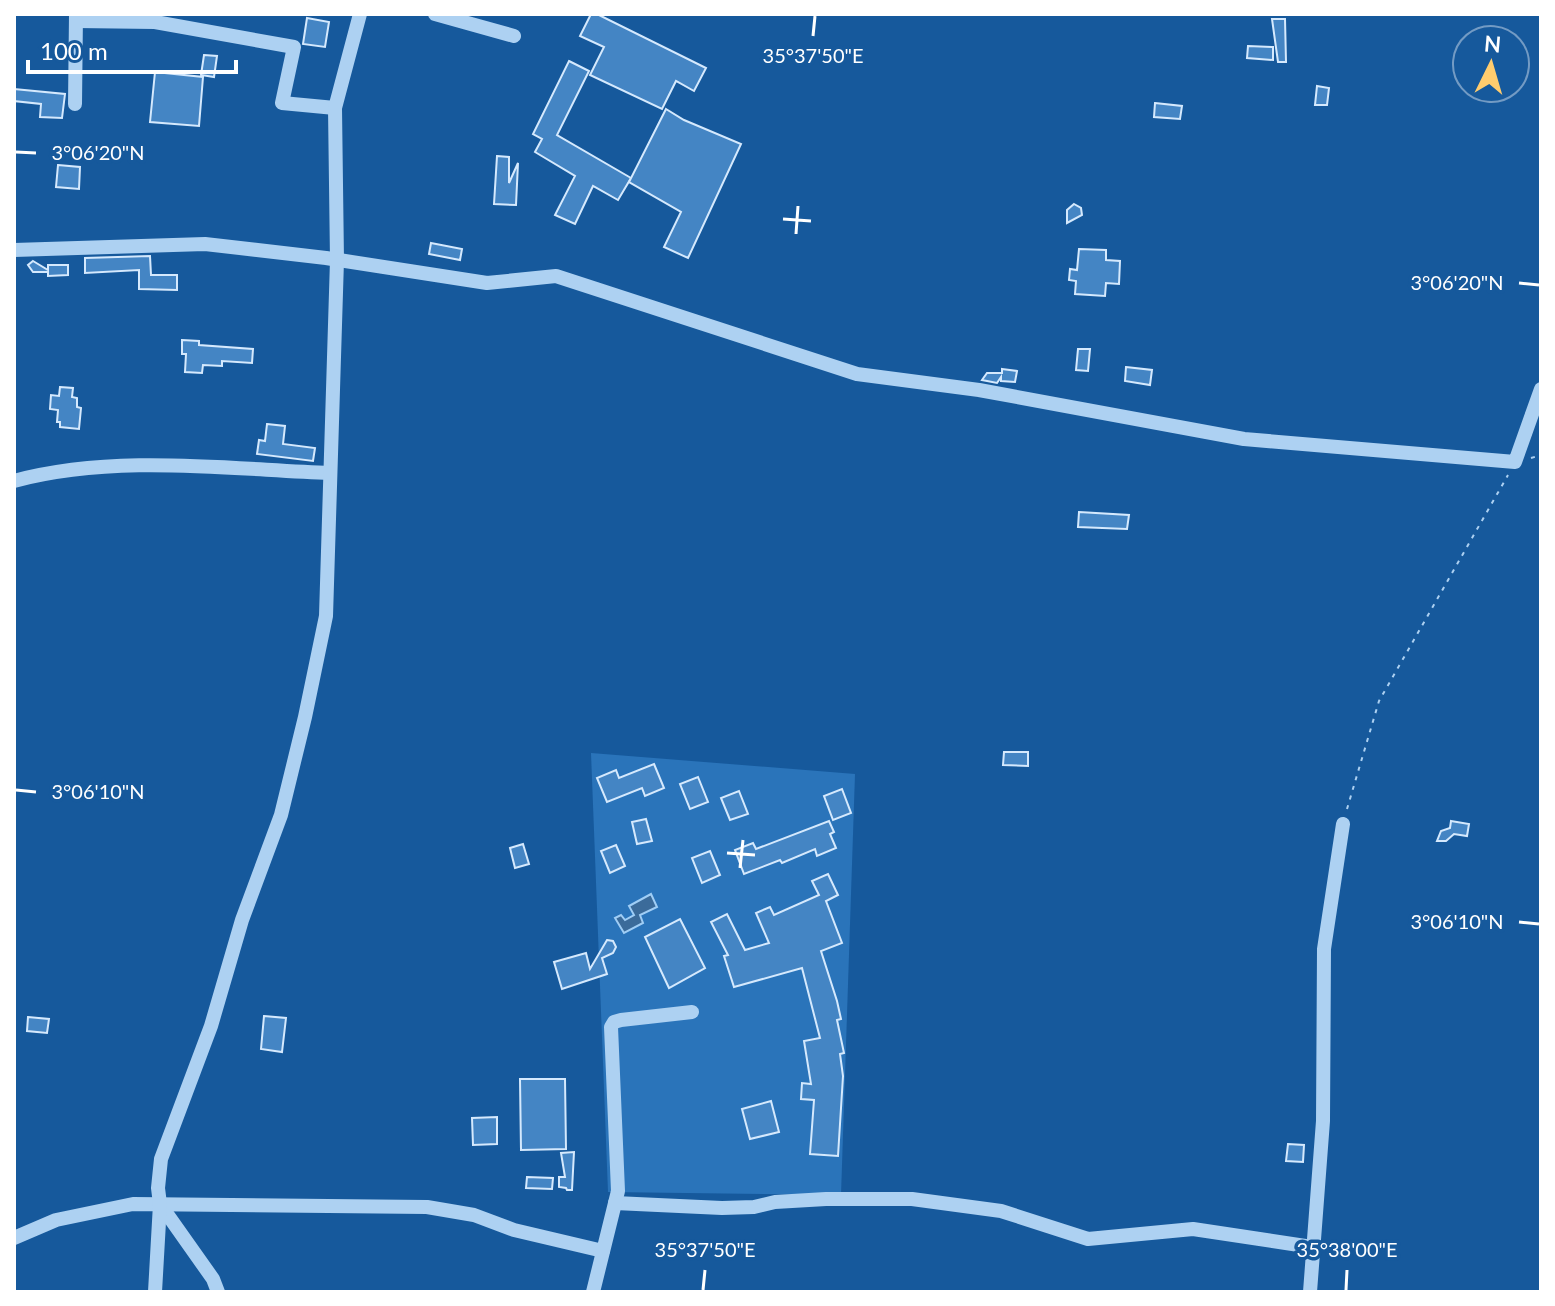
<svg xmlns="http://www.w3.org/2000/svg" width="1555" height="1306" font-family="Lato,sans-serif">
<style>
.green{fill:#2a74ba}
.water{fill:#3b6b9a;stroke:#9fcdf5;stroke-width:2}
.building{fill:#4485c4;stroke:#d5e9fd;stroke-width:2}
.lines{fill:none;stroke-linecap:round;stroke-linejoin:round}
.path{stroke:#add1f2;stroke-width:2;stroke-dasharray:4 6;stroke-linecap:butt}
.minor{stroke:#add1f2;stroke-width:14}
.ticks{fill:none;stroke:#fff;stroke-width:3}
.ticks-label{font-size:20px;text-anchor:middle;fill:#fff;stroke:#16599c;stroke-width:7;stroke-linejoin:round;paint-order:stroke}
</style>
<rect width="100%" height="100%" fill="#16599c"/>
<polygon class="green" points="591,753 855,774 841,1195 608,1192"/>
<polygon class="water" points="651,894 657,907 640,915 643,923 624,933 615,918 621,915 625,920 634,915 629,906"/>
<g class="building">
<polygon points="591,14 597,14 706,68 694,91 676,81 662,109 590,75 604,47 580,36"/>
<polygon points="307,18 329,22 325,47 303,44"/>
<polygon points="1272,19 1285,19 1286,62 1278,62"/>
<polygon points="1248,46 1273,47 1273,60 1247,58"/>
<polygon points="204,55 217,56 214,77 201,75"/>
<polygon points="569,61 589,71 557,135 631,178 618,200 593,186 575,224 555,215 575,176 535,152 542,139 533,134"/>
<polygon points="155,72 203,77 199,126 150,122"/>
<polygon points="1317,86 1329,88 1327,105 1315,105"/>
<polygon points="14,89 65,94 62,118 40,117 41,104 14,101"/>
<polygon points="1155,103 1182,106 1180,119 1154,117"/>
<polygon points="666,109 684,120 741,144 688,258 664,247 681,212 629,182"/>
<polygon points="497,156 509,157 509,183 518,163 516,205 494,204"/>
<polygon points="58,165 80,167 79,189 56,187"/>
<polygon points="1074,204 1081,208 1082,215 1067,223 1067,210"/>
<polygon points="431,243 462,249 460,260 429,254"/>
<polygon points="1079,249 1106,250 1106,260 1120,261 1119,284 1106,283 1105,296 1075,294 1076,281 1069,280 1070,269 1077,270"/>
<polygon points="150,256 151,275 177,275 177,290 139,289 139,270 85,273 85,258"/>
<polygon points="33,261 48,270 48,265 68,265 68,275 48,276 48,272 33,272 28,265"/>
<polygon points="182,340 199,341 199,345 253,349 252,363 222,361 222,366 203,365 202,373 185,372 186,354 182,354"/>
<polygon points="1078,349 1090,349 1088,371 1076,370"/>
<polygon points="1126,367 1152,370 1150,385 1125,381"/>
<polygon points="1002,369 1017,371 1015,382 1001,381 1001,377 997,383 982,380 987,373 1002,373"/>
<polygon points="60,387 73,388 72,397 77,398 77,407 81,408 79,429 60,427 60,422 57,422 58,410 50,409 51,395 59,396"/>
<polygon points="267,424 285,426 283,444 315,448 313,461 257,454 259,440 265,441"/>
<polygon points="1079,512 1129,515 1127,529 1078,527"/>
<polygon points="1004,752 1028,752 1028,766 1003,765"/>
<polygon points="654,764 664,788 645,796 642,788 607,802 597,778 616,770 619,778"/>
<polygon points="698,777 708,802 690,809 680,784"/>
<polygon points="842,789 851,813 833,820 824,796"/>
<polygon points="739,791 748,814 730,820 721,798"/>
<polygon points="646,819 652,841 637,844 632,822"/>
<polygon points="829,821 834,832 830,834 836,848 817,856 815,849 782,863 780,860 744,874 735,850 753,843 756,849"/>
<polygon points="1451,821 1469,824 1467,836 1454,834 1446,841 1437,841 1441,831 1450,828"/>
<polygon points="523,844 529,864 515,868 510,848"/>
<polygon points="616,845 625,866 610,873 601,851"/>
<polygon points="710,851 720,875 702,883 692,858"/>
<polygon points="828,874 838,895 826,901 842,943 821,951 837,1001 841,1019 837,1020 844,1053 840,1054 843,1076 838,1156 810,1154 814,1100 801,1099 802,1083 811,1084 804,1041 820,1038 802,968 734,987 724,956 728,955 711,922 727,914 745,950 769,943 756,913 770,907 774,915 819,895 812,881"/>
<polygon points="680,919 705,968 669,988 645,937"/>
<polygon points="607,940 613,941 616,947 613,953 602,958 607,974 562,989 554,962 586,953 590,969"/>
<polygon points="264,1016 286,1018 282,1052 261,1049"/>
<polygon points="28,1017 49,1019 47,1033 27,1031"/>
<polygon points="520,1079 565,1079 566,1149 521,1150"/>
<polygon points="771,1101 779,1132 750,1139 742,1109"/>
<polygon points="497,1117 497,1144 473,1145 472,1118"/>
<polygon points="1288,1144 1304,1145 1303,1162 1286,1161"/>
<polygon points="574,1152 572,1190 567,1190 566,1188 559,1187 559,1177 565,1177 561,1153"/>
<polygon points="527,1177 553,1178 552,1189 526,1188"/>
</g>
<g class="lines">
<g class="path">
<polyline points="1531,458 1541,455"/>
<polyline points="1347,809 1379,701 1508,475"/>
</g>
<g class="minor">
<polyline points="435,14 514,36"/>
<polyline points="76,21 155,22 294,47 282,103 335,108"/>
<polyline points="75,104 76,14"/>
<polyline points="14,250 205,244 326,258 487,283 556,276 857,374 979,390 1244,439 1515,462 1541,389"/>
<path d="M14,481C115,454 227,469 330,473"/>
<polyline points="615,1203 722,1208 754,1207 775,1202 826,1199 912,1199 1001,1211 1088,1239 1193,1229 1312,1247"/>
<polyline points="160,1204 213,1279 218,1292"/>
<polyline points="14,1238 56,1220 133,1204 427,1207 474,1215 514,1230 603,1251"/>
<polyline points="155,1292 160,1204 158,1188 161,1159 211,1026 242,920 281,815 305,717 326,616 337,260 335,108 360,14"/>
<polyline points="593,1292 618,1191 611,1027 614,1022 621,1020 692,1012"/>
<polyline points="1310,1292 1323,1121 1324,949 1343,824"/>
</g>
</g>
<path class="ticks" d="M813,36L815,16M16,152L36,153M783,219L811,221M796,234L798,206M1519,283L1539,285M16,790L36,792M727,853L755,855M740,868L743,840M1519,922L1539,924M703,1290L705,1270M1346,1290L1347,1270"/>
<g class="ticks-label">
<text x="813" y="63">35°37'50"E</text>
<text x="98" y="160">3°06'20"N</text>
<text x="1457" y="290">3°06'20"N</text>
<text x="98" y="799">3°06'10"N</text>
<text x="1457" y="929">3°06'10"N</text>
<text x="705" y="1257">35°37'50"E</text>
<text x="1347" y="1257">35°38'00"E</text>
</g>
<rect width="1555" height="1306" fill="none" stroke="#ffffff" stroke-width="32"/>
<g transform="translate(1491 64) rotate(5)"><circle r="38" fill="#16599c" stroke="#739bc4" stroke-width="2"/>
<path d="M0-6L14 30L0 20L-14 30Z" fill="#ffcc6e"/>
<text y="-12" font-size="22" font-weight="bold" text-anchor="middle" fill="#ffffff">N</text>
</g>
<path d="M28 60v12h208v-12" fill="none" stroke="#ffffff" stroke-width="4"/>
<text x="40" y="60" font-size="24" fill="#ffffff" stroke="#16599c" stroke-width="6" paint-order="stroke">100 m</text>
</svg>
